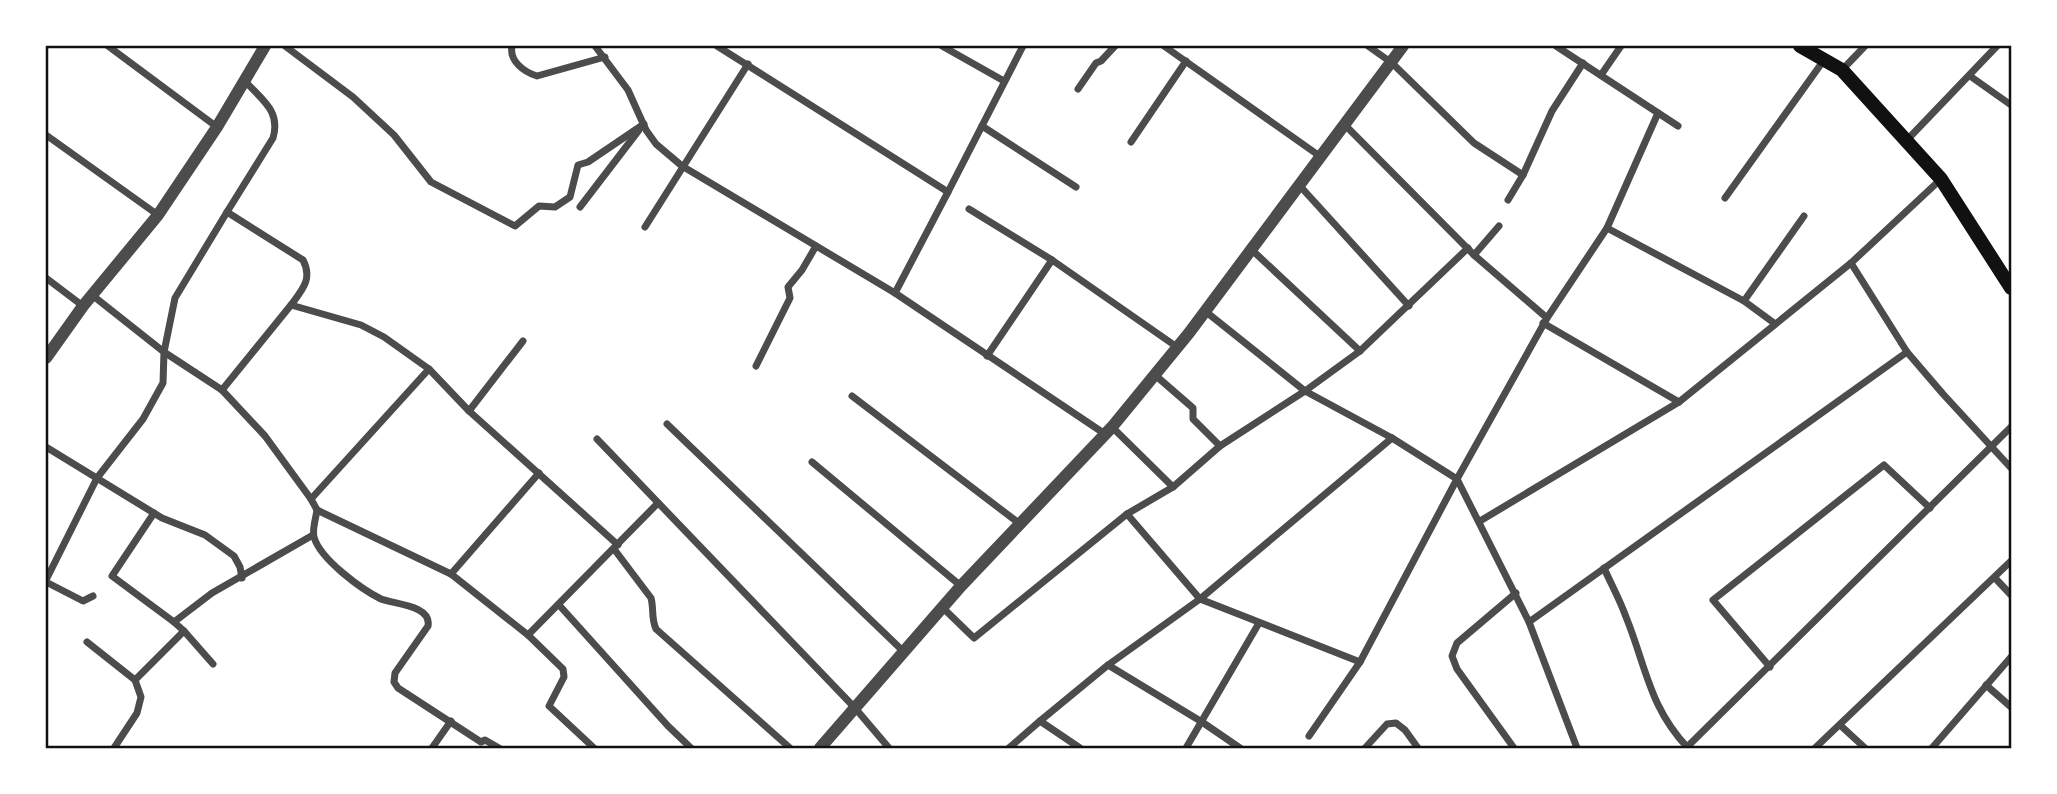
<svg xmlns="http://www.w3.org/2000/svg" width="2057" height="794" font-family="Helvetica,sans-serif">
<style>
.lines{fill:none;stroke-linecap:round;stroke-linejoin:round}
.minor{stroke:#4c4c4c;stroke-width:7}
.tertiary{stroke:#4c4c4c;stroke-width:12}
.secondary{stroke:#111;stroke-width:14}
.neatline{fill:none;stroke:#111;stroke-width:2.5}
</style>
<rect width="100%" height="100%" fill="#fff"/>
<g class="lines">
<g class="minor">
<polyline points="108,46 217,127"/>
<polyline points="285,46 353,97 394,135 431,182 515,226 539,206 555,207 570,197 578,165 588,162 644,124"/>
<path d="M512,46C509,61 524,72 537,76L605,57"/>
<polyline points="595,46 628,90 646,130 656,144 682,166 895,293"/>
<polyline points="717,46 948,192 895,293 1105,434"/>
<polyline points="942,46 1004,81"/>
<polyline points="1164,46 1321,157"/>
<polyline points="1368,46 1392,63 1474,143 1523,175"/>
<polyline points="1556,46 1678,126"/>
<polyline points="1842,70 1865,46"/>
<polyline points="1601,75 1621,46"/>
<polyline points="1970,76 2011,105"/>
<path d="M245,81C262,100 281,111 273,138L227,212L303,260C313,279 302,290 291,305"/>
<polyline points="1078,89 1096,63 1101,61 1115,46"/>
<polyline points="982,126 1076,187"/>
<polyline points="46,135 158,215"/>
<polyline points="1907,140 1997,46"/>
<polyline points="1131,142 1186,61"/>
<polyline points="1300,186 1409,306"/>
<polyline points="948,192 1023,46"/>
<polyline points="1725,198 1824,60"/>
<polyline points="1508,200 1523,175 1552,111 1583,63"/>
<polyline points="580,207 639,130"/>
<polyline points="969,209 1052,260 1177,347"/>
<polyline points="645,227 748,64"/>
<polyline points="1607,228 1658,113"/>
<polyline points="1252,250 1360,351"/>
<polyline points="1474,255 1499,226"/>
<polyline points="1851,263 1907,352 1943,394 2011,468"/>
<polyline points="46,278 83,306"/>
<polyline points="92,295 164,352 222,390 265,436 311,499 317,510 451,574 528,635 563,669 564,677 549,706 594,748"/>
<polyline points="1744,301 1804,216"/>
<polyline points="1205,311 1305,391 1392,438 1457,479 1529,622 1907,352"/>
<polyline points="1547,318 1607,228 1744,301 1774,323"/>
<polyline points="1543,323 1679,402"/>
<polyline points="987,356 1052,260"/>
<polyline points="756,366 790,298 788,287 802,270 816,246"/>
<polyline points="1155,375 1193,408 1193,419 1220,446"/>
<polyline points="222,390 291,305 361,325 384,337 429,369 469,411 618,545"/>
<polyline points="852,396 1020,524"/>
<polyline points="469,411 523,341"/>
<polyline points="667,424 903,651"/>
<polyline points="1112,427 1173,487"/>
<polyline points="597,439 855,708 889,748"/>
<polyline points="46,447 162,518 205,535 234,556 240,567 242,578"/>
<polyline points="812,462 961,586"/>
<polyline points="311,499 429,369"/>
<path d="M317,510C316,518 312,529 314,537C320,559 361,589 381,599C393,604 432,605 428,626L395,673L394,682L398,688L481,742L485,740L499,748"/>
<polyline points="154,513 112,576 174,622"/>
<polyline points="1127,514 1200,599 1392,438"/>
<polyline points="1480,521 1679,402 1851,263 1941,179"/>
<path d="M614,549L651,598C654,609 651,618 656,629L790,748"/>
<path d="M1604,568C1611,584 1620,600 1626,617C1646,666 1649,707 1688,748"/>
<polyline points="451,574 539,473"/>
<polyline points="1995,578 2011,595"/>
<polyline points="46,580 97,478 143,419 163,383 164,352 175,298 227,212"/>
<polyline points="46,582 83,601 93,596"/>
<polyline points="559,605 668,726 691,748"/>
<polyline points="943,608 974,638 1127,514 1173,487 1220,446 1305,391 1360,351 1468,248"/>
<polyline points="1529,622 1577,748"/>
<polyline points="528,635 658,503"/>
<polyline points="87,642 135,680 184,631"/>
<polyline points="213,664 184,631 174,622 212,593 313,535"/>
<polyline points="1108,665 1202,722 1240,748"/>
<polyline points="1770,667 1713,600 1884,465 1930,508"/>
<polyline points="1986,685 2011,707"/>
<polyline points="1840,725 1865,748"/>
<polyline points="1309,736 1360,662 1457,479 1547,318 1474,255 1344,124"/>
<polyline points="114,748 137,713 141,697 135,680"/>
<polyline points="432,748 451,721"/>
<polyline points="1009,748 1040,721"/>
<polyline points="1080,748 1040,721 1108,665 1200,599 1360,662"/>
<polyline points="1186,748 1259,623"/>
<polyline points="1365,748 1387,724 1396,723 1405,730 1418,748"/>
<polyline points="1514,748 1457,669 1452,656 1457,643 1516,593"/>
<polyline points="1686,748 2011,427"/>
<polyline points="1815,748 2011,561"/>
<polyline points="1932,748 2011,657"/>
</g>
<g class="tertiary">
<polyline points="46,358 83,306 158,215 217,127 265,46"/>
<polyline points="820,748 961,586 1112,427 1189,333 1403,46"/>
</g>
<polyline class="secondary" points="1800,46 1842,70 1941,179 2011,288"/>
</g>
<rect width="2057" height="794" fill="none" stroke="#ffffff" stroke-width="94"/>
<rect x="47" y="47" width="1963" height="700" class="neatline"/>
</svg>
